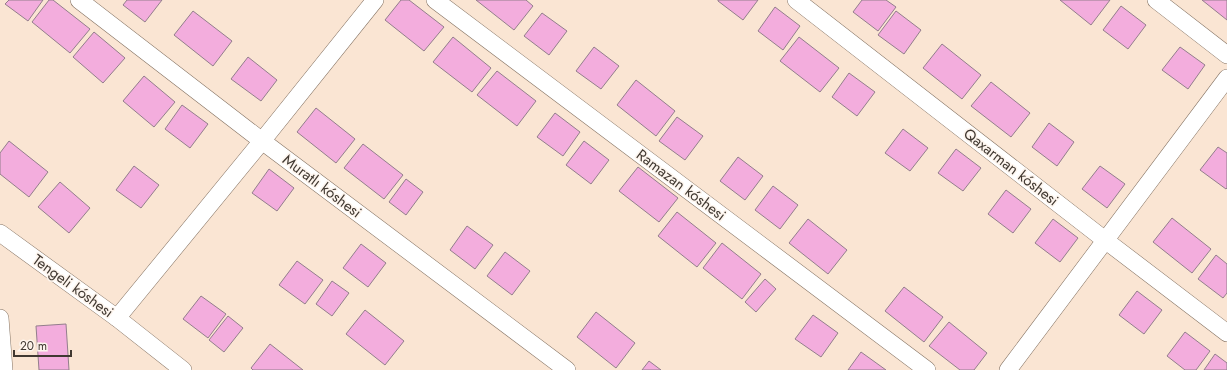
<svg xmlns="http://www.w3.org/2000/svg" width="1227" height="370" font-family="Jost,sans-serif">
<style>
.building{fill:#f3addd;stroke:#937e8c}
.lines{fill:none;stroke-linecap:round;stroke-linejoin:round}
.street-casing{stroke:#847262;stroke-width:18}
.street{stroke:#fff;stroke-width:17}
.labels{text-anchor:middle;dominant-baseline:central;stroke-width:3;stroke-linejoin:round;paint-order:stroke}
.street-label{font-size:15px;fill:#403831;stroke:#fdf5ee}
</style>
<rect width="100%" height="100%" fill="#fae5d3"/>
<g class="building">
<polygon points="9,0 43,0 28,21 5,4"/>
<polygon points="49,0 53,0 90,29 70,53 32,22"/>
<polygon points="127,0 162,0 145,22 123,5"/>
<polygon points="401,0 409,0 444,27 424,51 385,20"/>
<polygon points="476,0 526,0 533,6 514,30"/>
<polygon points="718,0 758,0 743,20 718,1"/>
<polygon points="862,0 886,0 896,7 878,31 853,12"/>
<polygon points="1060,0 1110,0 1091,25"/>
<polygon points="1202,0 1227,0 1227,20"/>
<polygon points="1121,6 1146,25 1128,49 1103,30"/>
<polygon points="775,7 800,26 783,50 758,31"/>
<polygon points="193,11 232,41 213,66 174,35"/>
<polygon points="896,11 921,30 904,54 878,35"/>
<polygon points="542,13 567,31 549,55 524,36"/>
<polygon points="94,32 125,58 103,83 73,57"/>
<polygon points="453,37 491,68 472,92 433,62"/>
<polygon points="799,37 839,68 820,92 780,61"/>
<polygon points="942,44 981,75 962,99 923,68"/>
<polygon points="594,47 619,66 601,89 576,71"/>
<polygon points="1180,47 1205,65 1188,89 1162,70"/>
<polygon points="248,57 277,80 261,101 231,79"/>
<polygon points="497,71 536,101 517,126 477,95"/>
<polygon points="849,73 875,92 857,116 832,97"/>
<polygon points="144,76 175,102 154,127 123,101"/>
<polygon points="636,80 675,111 656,136 617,105"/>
<polygon points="991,82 1030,113 1011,137 971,106"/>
<polygon points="182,105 208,124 190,148 165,129"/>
<polygon points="316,108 355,139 336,163 297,132"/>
<polygon points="555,113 580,132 563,156 537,137"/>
<polygon points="677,117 703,136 685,160 659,141"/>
<polygon points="1049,123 1074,142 1057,166 1032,147"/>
<polygon points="903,129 928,148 910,171 885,153"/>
<polygon points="9,141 48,172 29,197 0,174 0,153"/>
<polygon points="584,141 609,160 591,184 566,165"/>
<polygon points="363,144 403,175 384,199 344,168"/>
<polygon points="1218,147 1227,153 1227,188 1226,189 1200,170"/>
<polygon points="956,149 981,168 963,191 938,173"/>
<polygon points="738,157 763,176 745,200 720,181"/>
<polygon points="134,166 159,185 141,208 116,190"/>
<polygon points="1100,166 1125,184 1107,208 1082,189"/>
<polygon points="638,167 678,198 659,222 619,191"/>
<polygon points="269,169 294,188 277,211 252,193"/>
<polygon points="406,179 423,192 406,215 389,202"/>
<polygon points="60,182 90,208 69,233 38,207"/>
<polygon points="773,186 798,205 780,229 755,210"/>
<polygon points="1006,190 1031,209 1013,233 988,214"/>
<polygon points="677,212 716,243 697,267 658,236"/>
<polygon points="1172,218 1211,249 1192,273 1153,242"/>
<polygon points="808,219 847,250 828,274 789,243"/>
<polygon points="1053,219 1078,238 1060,262 1035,243"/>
<polygon points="467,226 493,245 475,269 450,250"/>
<polygon points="722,243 761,274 742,299 703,268"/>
<polygon points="361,244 386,263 368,287 343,268"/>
<polygon points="505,252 530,271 512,295 487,276"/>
<polygon points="1216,255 1227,264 1227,293 1223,298 1198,279"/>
<polygon points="297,261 323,280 305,304 279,285"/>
<polygon points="765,279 776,289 756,312 745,302"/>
<polygon points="332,281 349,293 332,316 316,304"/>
<polygon points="904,287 943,317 924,342 885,311"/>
<polygon points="1137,291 1162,310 1144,334 1119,315"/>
<polygon points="201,296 226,314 208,338 183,319"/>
<polygon points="365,310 404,341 385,365 346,334"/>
<polygon points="596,312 635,343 616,368 577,337"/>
<polygon points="813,315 838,333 821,357 795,339"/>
<polygon points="228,316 243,328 224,352 209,340"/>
<polygon points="949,322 987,353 974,370 960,370 929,346"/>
<polygon points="66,324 69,370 39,370 36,326"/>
<polygon points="1185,332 1210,351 1196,370 1185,370 1167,356"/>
<polygon points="270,344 303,370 253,370 251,368"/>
<polygon points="861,352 886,370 848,370"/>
<polygon points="1215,354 1227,363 1227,370 1204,370"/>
<polygon points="649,361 661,370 642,370"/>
</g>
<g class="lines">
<g class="street-casing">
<g id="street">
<polyline points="79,0 262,141 567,370"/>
<polyline points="435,0 927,370"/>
<polyline points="796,0 1105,240 1227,333"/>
<polyline points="1156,0 1227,55"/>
<polyline points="0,233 117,318 183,370"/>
<polyline points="0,318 4,370"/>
<polyline points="117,318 262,141 375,0"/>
<polyline points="1008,370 1227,78"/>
</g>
</g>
<use href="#street" class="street"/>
</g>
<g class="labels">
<g class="street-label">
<text transform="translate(1011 167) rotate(38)">Qaxarman kóshesi</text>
<text transform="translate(681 185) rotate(37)">Ramazan kóshesi</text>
<text transform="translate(322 186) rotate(37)">Muratlı kóshesi</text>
<text transform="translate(73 286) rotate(36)">Tengeli kóshesi</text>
</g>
</g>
<path d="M14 350v6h57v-6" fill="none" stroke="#403831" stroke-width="2"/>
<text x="20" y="350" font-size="12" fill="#403831" stroke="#fdf5ee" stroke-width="3" paint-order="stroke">20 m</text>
</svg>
